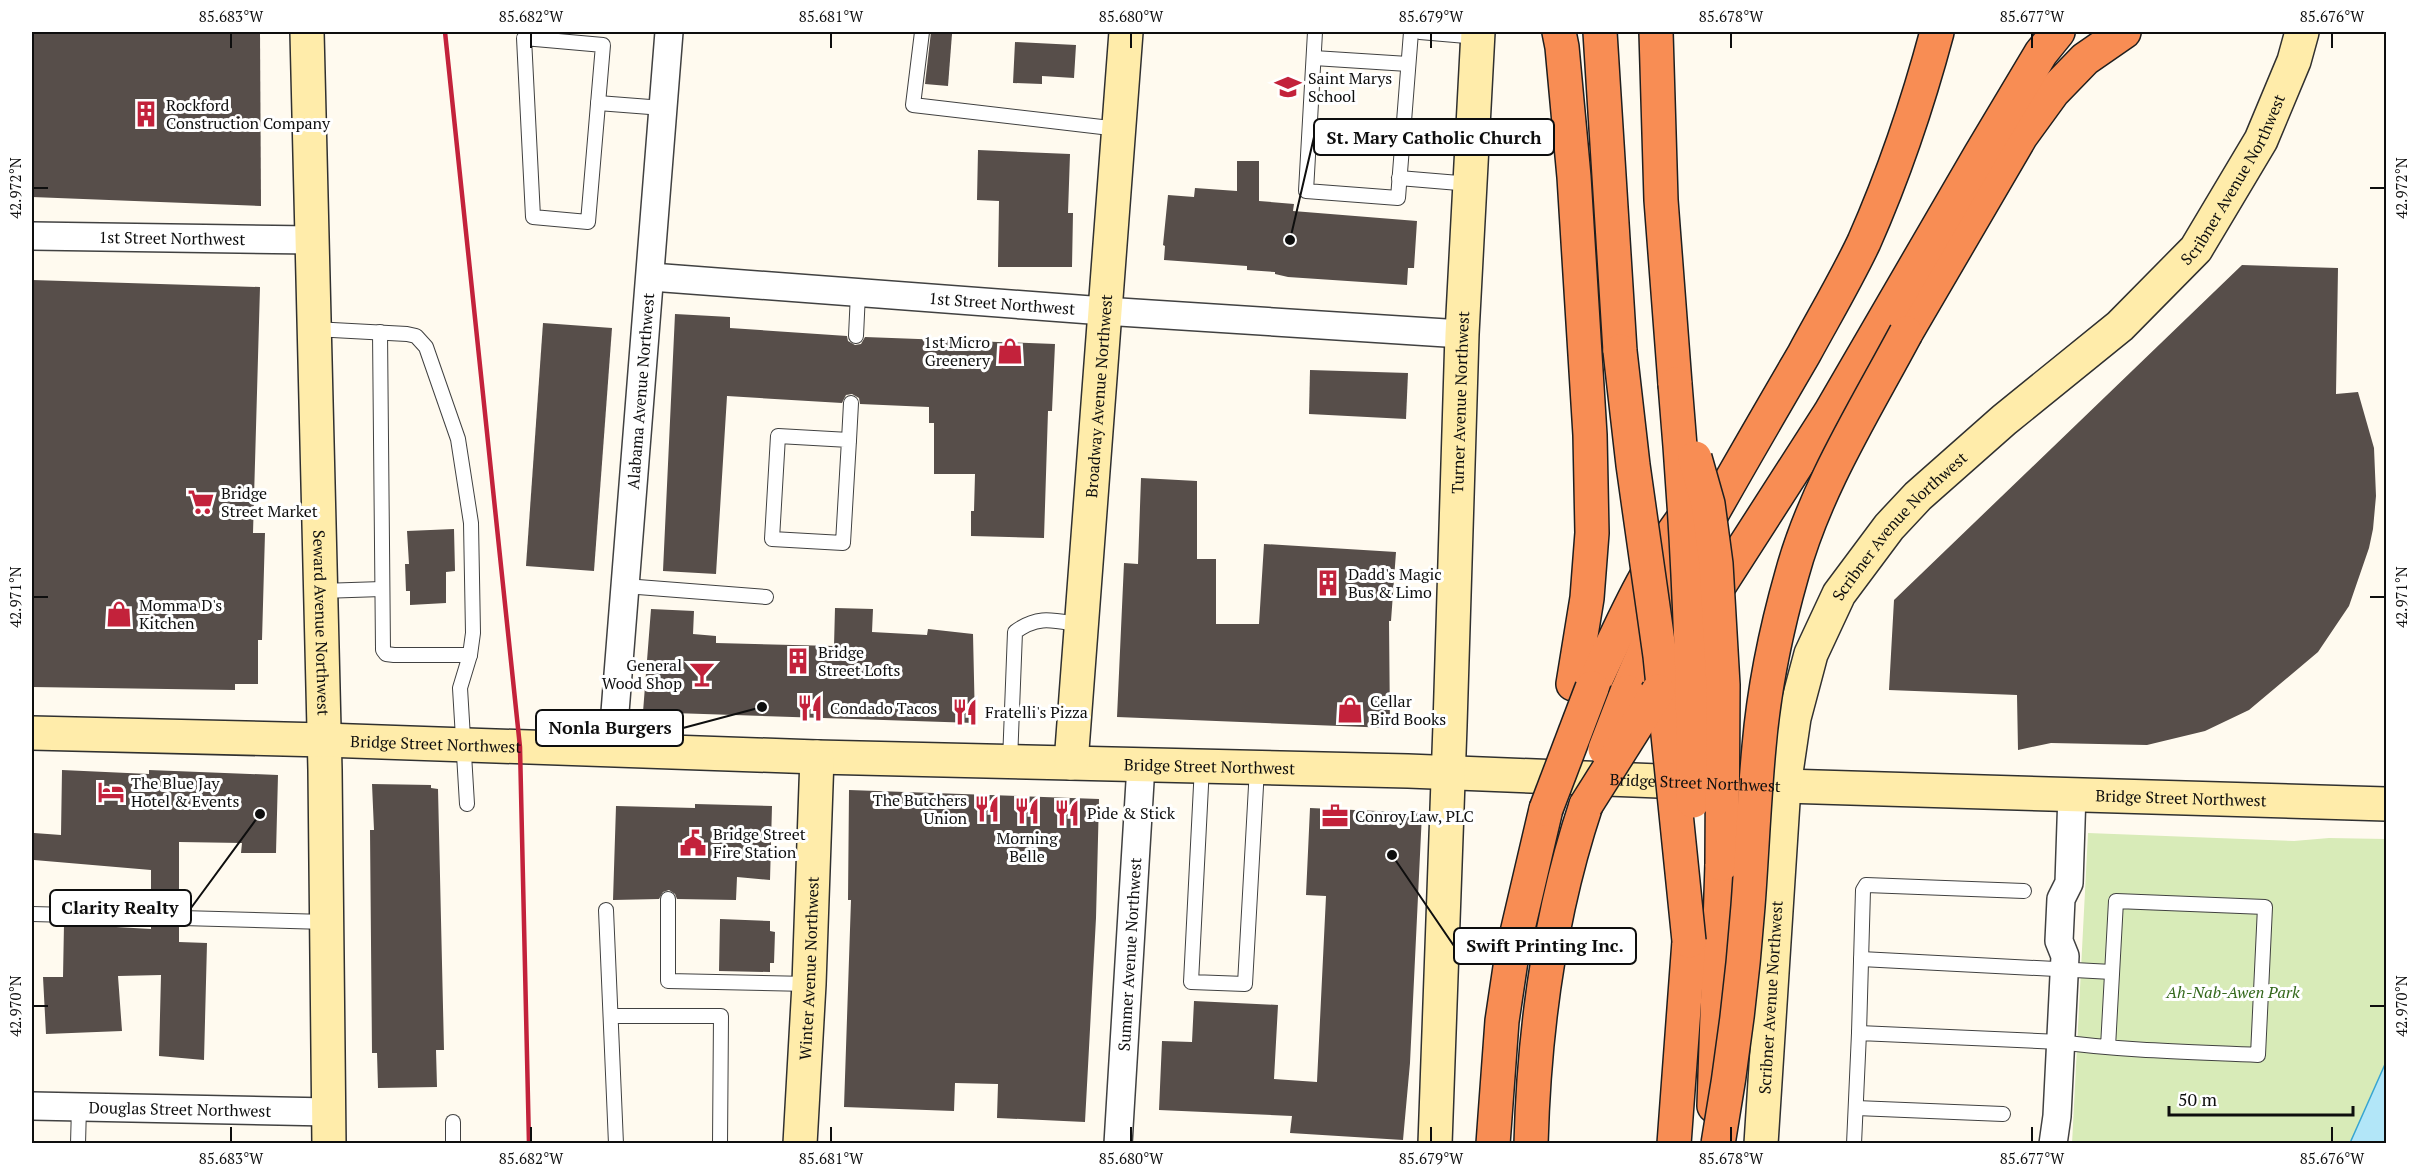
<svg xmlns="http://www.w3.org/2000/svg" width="2418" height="1175" font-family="'PT Serif',serif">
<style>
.green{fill:#d8ebb8}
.water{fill:#b2e6f8;stroke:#37a5d1;stroke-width:1.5}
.building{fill:#574e4a}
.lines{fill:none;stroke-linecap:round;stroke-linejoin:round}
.lane-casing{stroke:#414141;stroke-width:16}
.street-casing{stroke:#414141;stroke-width:30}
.secondary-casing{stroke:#303030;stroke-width:36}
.highway-casing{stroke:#1f1f1f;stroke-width:36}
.lane{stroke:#fff;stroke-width:14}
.street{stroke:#fff;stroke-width:27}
.secondary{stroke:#ffecaa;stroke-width:33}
.highway{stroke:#f88d54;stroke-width:33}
.rail{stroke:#c3223b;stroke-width:4.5}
.highway-bridge-casing{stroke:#1f1f1f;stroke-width:36;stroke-linecap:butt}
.highway-bridge{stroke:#f88d54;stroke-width:33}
.ticks{fill:none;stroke:#0e0e0e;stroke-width:2}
.labels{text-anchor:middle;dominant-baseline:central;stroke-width:6;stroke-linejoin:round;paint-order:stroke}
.poi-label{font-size:16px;fill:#0e0e0e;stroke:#fff;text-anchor:start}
.street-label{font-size:16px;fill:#0e0e0e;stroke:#fff}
.park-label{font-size:16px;font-style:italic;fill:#34681c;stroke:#fff}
.leader{fill:none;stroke:#0e0e0e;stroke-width:2}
.callout-dot{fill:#0e0e0e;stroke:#fff;stroke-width:2}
.callout{fill:#fff;stroke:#0e0e0e;stroke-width:2}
.callout-label{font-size:18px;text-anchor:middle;font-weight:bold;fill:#0e0e0e}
.neatline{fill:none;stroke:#0e0e0e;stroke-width:2}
.ticks-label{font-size:15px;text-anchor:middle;fill:#0e0e0e}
</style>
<rect width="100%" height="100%" fill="#fffaef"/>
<polygon class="green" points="2088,833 2294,841 2329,838 2386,839 2386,1062 2350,1143 2072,1144"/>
<polygon class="water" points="2386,1062 2386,1143 2350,1143"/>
<g class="building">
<polygon points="32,32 260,32 261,206 32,197"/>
<polygon points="931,32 952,34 948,86 925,84"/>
<polygon points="1015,42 1076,45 1074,78 1042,76 1042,84 1013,83"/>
<polygon points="978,150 1070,154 1068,213 1073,213 1072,267 998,267 999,201 977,200"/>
<polygon points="1237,161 1259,161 1259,201 1294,204 1293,211 1417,221 1414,268 1408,268 1407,285 1288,277 1275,274 1275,272 1247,270 1247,266 1164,260 1165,246 1163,245 1168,195 1194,197 1195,188 1237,191"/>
<polygon points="2242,265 2338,268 2336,394 2358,392 2374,448 2376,496 2373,529 2369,548 2349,606 2318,652 2249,710 2205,731 2147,745 2051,743 2018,750 2017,695 1889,690 1894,600"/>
<polygon points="32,280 260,287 253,533 265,533 262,640 258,640 258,684 235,684 235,690 32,687"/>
<polygon points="675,314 730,317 730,328 847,336 848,341 855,345 861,344 865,337 1055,344 1052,411 1048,411 1044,538 971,536 971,511 974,511 975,474 934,474 934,423 929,423 929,407 860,404 859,398 852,394 846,395 842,403 727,396 716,574 663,571"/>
<polygon points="543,323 612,328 594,571 526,566"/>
<polygon points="1310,370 1408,373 1406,419 1309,414"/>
<polygon points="1141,478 1197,481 1197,559 1216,559 1216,624 1259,624 1264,544 1396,552 1391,621 1389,621 1390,728 1117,717 1124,563 1138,564"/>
<polygon points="454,529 455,571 446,572 446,603 410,605 410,591 406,591 405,564 409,564 407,531"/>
<polygon points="835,608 873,609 872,632 927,635 928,629 973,634 975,723 643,712 651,609 694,611 693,634 716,636 716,643 834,646"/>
<polygon points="62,770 149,774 149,770 278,775 276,853 241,853 242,843 179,842 179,909 151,908 151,870 34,860 34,833 61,835"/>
<polygon points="372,784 431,785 431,788 438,789 444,1050 436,1050 437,1087 378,1088 377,1053 372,1053 370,830 374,830"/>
<polygon points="849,790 1099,799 1096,918 1085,1122 997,1118 998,1084 955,1083 954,1111 844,1107 851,900 848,900"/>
<polygon points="695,804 772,806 770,880 737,877 736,900 677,899 675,894 669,890 663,892 659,899 613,900 616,806 695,808"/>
<polygon points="1310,808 1422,813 1410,1063 1403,1140 1290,1133 1292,1116 1159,1110 1162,1041 1192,1042 1194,1001 1278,1005 1274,1079 1317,1082 1326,896 1306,895"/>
<polygon points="720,919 770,921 770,931 775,932 774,963 770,963 770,972 719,971"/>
<polygon points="64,924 151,929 151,926 179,927 179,942 207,943 204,1060 159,1056 161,975 118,976 122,1031 46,1034 43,977 63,977"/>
</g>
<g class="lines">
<g class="lane-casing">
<g id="lane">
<polyline points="922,32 913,105 1119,129"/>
<polyline points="1315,32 1306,191 1398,198 1411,32"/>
<polyline points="1420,32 1478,37"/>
<polygon points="524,38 603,45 588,222 533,217"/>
<polyline points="1314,58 1408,64"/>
<polyline points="598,103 663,108"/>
<polyline points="1310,126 1403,132"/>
<polyline points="1399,178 1471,184"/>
<polyline points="314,329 407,334 416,336 426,347 458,439 471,523 473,633 470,655 460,688 467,804"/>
<polyline points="380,332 383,650 386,654 394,655 470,655"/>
<polyline points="856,336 858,293"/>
<polygon points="778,436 849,440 843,543 772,539"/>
<polyline points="849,440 851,403"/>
<polyline points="625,586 766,597"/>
<polyline points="321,591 382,589"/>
<path d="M1010,761L1015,632C1039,614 1055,621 1082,625"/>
<polyline points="1202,766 1191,982 1245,984 1257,768"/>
<polyline points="668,899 668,981 809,984"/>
<polyline points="606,910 616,1144"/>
<polyline points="32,914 326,922"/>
<polyline points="1861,959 2112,972"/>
<polyline points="611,1016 721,1016 720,1144"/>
<polyline points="1859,1033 1863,890 1866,885 2024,891"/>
<polyline points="1856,1108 2003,1114"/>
<polyline points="453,1122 453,1144"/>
<polyline points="78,1144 79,1107"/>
<path d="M1854,1144L1859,1033L2060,1042C2126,1051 2192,1052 2258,1055L2265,907L2116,901L2108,1047"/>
</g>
</g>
<g class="street-casing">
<g id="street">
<path id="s1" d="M32,236L312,240"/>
<path id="s2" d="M651,277L1104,311L1462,334"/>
<path id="s3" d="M612,750L669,32"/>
<path id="s4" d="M32,1106L329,1112"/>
<path id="s5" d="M1118,1144L1141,765"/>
<polyline points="2053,1144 2057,1116 2065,956 2059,941 2061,899 2069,883 2072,793"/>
</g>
</g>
<g class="secondary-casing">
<g id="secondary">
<path id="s6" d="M307,32L325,770L329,1144"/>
<path id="s7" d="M32,733L324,740L817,757L1408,771L1784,786L2386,804"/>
<path id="s8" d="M1071,763L1126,32"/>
<path id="s9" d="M800,1144L809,984L817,757"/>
<path id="s10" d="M1435,1144L1450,725L1462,334L1478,32"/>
<path id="s11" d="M1761,1144L1784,786L1794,718L1811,654L1839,594L1889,527L1918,496L2004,420L2120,326L2196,249L2261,140L2294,61L2302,32"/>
</g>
</g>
<g class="highway-casing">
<g id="highway">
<polyline points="1559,32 1562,47 1574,177 1590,435 1592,533 1587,598 1573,684"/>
<polyline points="1600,32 1620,351"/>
<polyline points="1656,32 1661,200 1675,384"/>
<polyline points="1906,333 2021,136 2053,92 2085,59 2124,32"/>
<polyline points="1708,603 1830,413 1980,155 2041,53 2058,32"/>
<path d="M1592,688C1622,623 1651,556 1697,501"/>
<path d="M1627,692C1650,639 1672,585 1700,535C1734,474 1769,414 1804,354C1824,317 1846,280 1864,242C1894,174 1918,103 1937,32"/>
<polyline points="1714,1106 1722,864"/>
<polyline points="1493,1144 1502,1021 1512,954 1546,809"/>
<path d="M1531,1144C1534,1030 1550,913 1586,805"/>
<polyline points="1674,1144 1689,941"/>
</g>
</g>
<use href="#lane" class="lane"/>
<use href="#street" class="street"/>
<use href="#secondary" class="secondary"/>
<use href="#highway" class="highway"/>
<polyline class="rail" points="445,32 520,747 529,1144"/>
<g class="highway-bridge-casing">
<g id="highway-bridge">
<polyline points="1620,351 1633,465 1660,656 1689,941"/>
<path d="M1675,384C1687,523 1694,662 1693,801"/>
<polyline points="1695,458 1708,504 1716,564 1723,685 1722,864"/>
<polyline points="1605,749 1627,692"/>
<polyline points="1586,805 1658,691"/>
<polyline points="1546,809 1592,688"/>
<path d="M1718,1144C1732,1065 1742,986 1748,906C1752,853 1754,800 1759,747C1764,689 1776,630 1792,574C1815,489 1865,410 1906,333"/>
</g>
</g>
<use href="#highway-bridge" class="highway-bridge"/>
</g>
<path class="ticks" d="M231,33V48M531,33V48M831,33V48M1131,33V48M1431,33V48M1731,33V48M2032,33V48M2332,33V48M33,188H48M2370,188H2385M33,597H48M2370,597H2385M33,1006H48M2370,1006H2385M231,1127V1142M531,1127V1142M831,1127V1142M1131,1127V1142M1431,1127V1142M1731,1127V1142M2032,1127V1142M2332,1127V1142"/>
<defs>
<g id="school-bare" transform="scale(2.07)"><path d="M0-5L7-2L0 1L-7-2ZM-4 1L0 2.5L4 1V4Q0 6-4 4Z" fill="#c3223b" stroke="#fff" stroke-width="2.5" paint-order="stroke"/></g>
<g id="building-bare" transform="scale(2.07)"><path d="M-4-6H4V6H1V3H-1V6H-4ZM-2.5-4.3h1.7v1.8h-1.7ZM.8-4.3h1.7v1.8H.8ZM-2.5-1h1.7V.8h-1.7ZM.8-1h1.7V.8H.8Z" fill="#c3223b" stroke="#fff" stroke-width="2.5" paint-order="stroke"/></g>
<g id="shop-bare" transform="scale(2.07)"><path d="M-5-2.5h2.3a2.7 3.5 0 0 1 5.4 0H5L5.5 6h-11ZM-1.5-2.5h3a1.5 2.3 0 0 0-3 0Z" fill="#c3223b" stroke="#fff" stroke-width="2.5" paint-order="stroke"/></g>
<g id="supermarket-bare" transform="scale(2.07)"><path d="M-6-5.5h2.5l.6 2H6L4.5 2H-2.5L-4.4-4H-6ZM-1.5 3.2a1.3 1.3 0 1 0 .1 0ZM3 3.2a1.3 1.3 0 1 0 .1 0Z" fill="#c3223b" stroke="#fff" stroke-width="2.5" paint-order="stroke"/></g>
<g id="bar-bare" transform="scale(2.07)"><path d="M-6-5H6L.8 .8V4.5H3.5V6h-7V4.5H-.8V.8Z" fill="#c3223b" stroke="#fff" stroke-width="2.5" paint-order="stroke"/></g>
<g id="restaurant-bare" transform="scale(2.07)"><path d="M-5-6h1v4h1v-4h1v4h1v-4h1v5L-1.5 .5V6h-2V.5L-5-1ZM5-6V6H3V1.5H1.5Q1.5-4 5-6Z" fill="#c3223b" stroke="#fff" stroke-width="2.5" paint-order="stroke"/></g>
<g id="hotel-bare" transform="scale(2.07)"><path d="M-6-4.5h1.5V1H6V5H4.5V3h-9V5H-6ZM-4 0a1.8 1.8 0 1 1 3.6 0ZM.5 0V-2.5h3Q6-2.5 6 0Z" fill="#c3223b" stroke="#fff" stroke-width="2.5" paint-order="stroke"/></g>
<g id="office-bare" transform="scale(2.07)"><path d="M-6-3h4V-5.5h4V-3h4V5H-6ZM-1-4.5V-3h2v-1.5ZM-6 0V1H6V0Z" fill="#c3223b" stroke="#fff" stroke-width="2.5" paint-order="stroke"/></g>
<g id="civic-bare" transform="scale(2.07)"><path d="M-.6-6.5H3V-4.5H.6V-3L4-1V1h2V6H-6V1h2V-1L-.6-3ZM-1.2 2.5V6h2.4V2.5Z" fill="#c3223b" stroke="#fff" stroke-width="2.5" paint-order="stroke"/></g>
</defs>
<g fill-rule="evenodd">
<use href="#school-bare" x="1288" y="87"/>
<use href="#building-bare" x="146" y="114"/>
<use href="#shop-bare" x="1010" y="351"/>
<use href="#supermarket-bare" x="201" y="502"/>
<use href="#building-bare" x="1328" y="583"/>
<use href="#shop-bare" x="119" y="614"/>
<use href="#building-bare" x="798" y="661"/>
<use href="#bar-bare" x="702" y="674"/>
<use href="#restaurant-bare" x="810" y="708"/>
<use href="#shop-bare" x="1350" y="710"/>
<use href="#restaurant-bare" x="965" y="712"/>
<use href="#hotel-bare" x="111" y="792"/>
<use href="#restaurant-bare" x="987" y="809"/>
<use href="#restaurant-bare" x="1027" y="811"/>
<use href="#restaurant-bare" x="1067" y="813"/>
<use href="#office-bare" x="1335" y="816"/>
<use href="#civic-bare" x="693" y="843"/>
</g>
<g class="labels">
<g class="poi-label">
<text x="1308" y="78">Saint Marys<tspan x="1308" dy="18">School</tspan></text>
<text x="166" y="105">Rockford<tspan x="166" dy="18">Construction Company</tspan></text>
<text x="990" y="342" text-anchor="end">1st Micro<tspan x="990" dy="18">Greenery</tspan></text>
<text x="221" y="493">Bridge<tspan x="221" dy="18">Street Market</tspan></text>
<text x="1348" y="574">Dadd's Magic<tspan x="1348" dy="18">Bus &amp; Limo</tspan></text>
<text x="139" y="605">Momma D's<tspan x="139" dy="18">Kitchen</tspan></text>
<text x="818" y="652">Bridge<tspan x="818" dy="18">Street Lofts</tspan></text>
<text x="682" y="665" text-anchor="end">General<tspan x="682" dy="18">Wood Shop</tspan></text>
<text x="1370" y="701">Cellar<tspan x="1370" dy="18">Bird Books</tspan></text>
<text x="830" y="708">Condado Tacos</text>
<text x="985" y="712">Fratelli's Pizza</text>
<text x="131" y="783">The Blue Jay<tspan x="131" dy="18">Hotel &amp; Events</tspan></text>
<text x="967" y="800" text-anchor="end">The Butchers<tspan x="967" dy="18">Union</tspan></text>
<text x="1087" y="813">Pide &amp; Stick</text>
<text x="1355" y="816">Conroy Law, PLC</text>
<text x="713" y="834">Bridge Street<tspan x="713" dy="18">Fire Station</tspan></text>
<text x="1027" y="838" text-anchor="middle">Morning<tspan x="1027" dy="18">Belle</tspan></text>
</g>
<g class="street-label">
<text stroke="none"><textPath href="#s11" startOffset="1137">Scribner Avenue Northwest</textPath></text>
<text stroke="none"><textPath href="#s1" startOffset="140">1st Street Northwest</textPath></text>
<text stroke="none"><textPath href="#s2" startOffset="352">1st Street Northwest</textPath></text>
<text stroke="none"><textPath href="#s3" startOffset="360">Alabama Avenue Northwest</textPath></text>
<text stroke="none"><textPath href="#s8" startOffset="368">Broadway Avenue Northwest</textPath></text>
<text stroke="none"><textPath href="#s10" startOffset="742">Turner Avenue Northwest</textPath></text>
<text stroke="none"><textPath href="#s11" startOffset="651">Scribner Avenue Northwest</textPath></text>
<text stroke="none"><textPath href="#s6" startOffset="591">Seward Avenue Northwest</textPath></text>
<text stroke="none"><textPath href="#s7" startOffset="404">Bridge Street Northwest</textPath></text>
<text stroke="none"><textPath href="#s7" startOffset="1178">Bridge Street Northwest</textPath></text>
<text stroke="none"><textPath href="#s7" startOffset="1664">Bridge Street Northwest</textPath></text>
<text stroke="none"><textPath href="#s7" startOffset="2150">Bridge Street Northwest</textPath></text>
<text stroke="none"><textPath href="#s5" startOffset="190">Summer Avenue Northwest</textPath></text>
<text stroke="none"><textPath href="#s9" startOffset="176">Winter Avenue Northwest</textPath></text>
<text stroke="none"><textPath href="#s11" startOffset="147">Scribner Avenue Northwest</textPath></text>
<text stroke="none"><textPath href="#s4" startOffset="148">Douglas Street Northwest</textPath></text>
</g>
<g class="park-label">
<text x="2233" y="992">Ah-Nab-Awen Park</text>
</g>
</g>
<path class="leader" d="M1290 240L1314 137M762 707L683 728M260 814L191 908M1392 855L1454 946"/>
<g class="callout-dot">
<circle cx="1290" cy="240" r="6"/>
<circle cx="762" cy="707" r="6"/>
<circle cx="260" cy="814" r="6"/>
<circle cx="1392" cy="855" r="6"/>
</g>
<g class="callout">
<rect x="1314" y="119" width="240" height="36" rx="6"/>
<rect x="536" y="710" width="147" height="36" rx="6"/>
<rect x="50" y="890" width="141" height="36" rx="6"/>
<rect x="1454" y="928" width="182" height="36" rx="6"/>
</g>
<g class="callout-label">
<text x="1434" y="144">St. Mary Catholic Church</text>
<text x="610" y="734">Nonla Burgers</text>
<text x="120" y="914">Clarity Realty</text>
<text x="1545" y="952">Swift Printing Inc.</text>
</g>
<rect width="2418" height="1175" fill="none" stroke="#ffffff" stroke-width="66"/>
<path d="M2169 1106v9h184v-9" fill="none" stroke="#0e0e0e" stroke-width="3"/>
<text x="2178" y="1106" font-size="18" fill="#0e0e0e" stroke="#ffffff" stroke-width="4.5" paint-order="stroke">50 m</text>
<rect x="33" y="33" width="2352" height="1109" class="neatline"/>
<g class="ticks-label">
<text x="231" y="22">85.683°W</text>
<text x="531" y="22">85.682°W</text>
<text x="831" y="22">85.681°W</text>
<text x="1131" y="22">85.680°W</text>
<text x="1431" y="22">85.679°W</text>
<text x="1731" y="22">85.678°W</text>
<text x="2032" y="22">85.677°W</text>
<text x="2332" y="22">85.676°W</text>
<text transform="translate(16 188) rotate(-90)" y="5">42.972°N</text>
<text transform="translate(2402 188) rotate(-90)" y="5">42.972°N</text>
<text transform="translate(16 597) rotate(-90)" y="5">42.971°N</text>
<text transform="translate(2402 597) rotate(-90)" y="5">42.971°N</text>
<text transform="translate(16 1006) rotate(-90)" y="5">42.970°N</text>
<text transform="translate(2402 1006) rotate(-90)" y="5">42.970°N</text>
<text x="231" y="1164">85.683°W</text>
<text x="531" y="1164">85.682°W</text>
<text x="831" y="1164">85.681°W</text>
<text x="1131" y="1164">85.680°W</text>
<text x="1431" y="1164">85.679°W</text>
<text x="1731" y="1164">85.678°W</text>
<text x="2032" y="1164">85.677°W</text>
<text x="2332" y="1164">85.676°W</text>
</g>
</svg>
